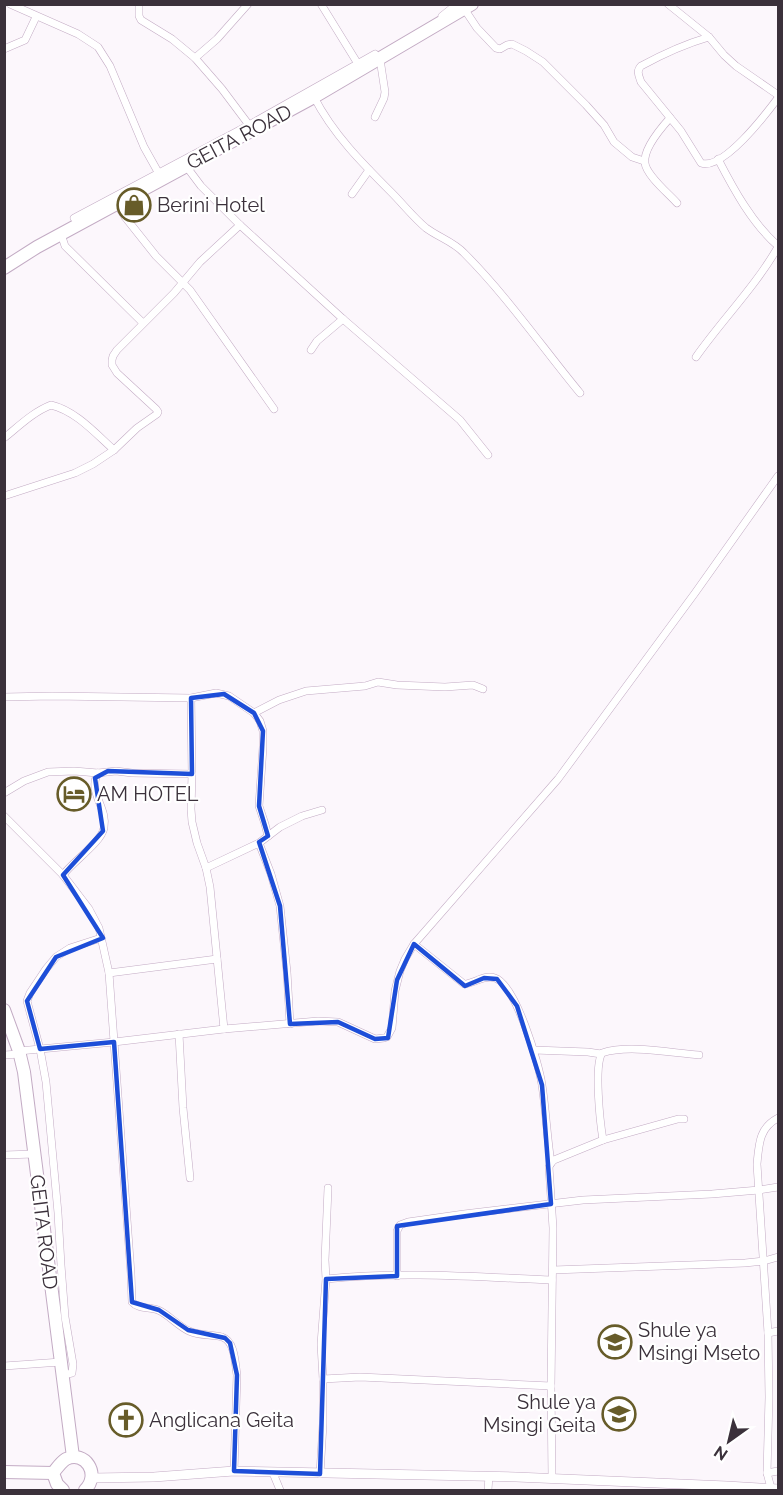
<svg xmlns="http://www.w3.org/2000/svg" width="783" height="1495" font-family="Raleway,sans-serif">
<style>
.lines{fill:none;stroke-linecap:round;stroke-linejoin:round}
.street-casing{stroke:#c3abc4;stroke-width:8}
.secondary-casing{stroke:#c3abc4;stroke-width:10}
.highway-casing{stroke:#c3abc4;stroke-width:14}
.street{stroke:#fff;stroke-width:7}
.secondary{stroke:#fff;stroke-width:9}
.highway{stroke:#fff;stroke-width:12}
.marked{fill:none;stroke:#1d4ed8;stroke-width:4.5;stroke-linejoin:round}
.labels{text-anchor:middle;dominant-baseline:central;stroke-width:4.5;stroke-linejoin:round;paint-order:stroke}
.street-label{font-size:20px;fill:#3b313b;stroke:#fff}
.poi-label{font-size:20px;fill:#3b313b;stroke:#fff;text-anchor:start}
</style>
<rect width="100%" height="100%" fill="#fcf7fc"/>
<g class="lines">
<g class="street-casing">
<g id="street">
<polyline points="10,4 78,34 98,47 110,66 144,147 158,172"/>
<polyline points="139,4 139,16 141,20 172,39 195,58 222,89 249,125"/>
<polyline points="321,4 358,64"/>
<polyline points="668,4 709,37 724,55 736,66 778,95"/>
<polyline points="463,7 477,28 496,48 500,49 507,45 512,44 526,51 543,62 586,105 604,125 614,142 632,157 644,161"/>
<polyline points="442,16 457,4"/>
<path d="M709,37C685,44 663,54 641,66C636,71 639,76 641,82L681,131L701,163C723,171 766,114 778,98"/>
<polyline points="4,49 25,40 36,17"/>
<polyline points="195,58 217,39 248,4"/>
<path d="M314,97C333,134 362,163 391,192C403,204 413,217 426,228C438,237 454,242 464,253C507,296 542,347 580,393"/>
<polyline points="375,117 384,98 385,92 380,59"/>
<path d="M670,118C661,128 643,149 645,163C646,175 669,194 677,203"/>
<path d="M718,159C734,190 752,223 778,246"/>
<polyline points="186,166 201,186 240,225 343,319 460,420 488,455"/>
<polyline points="352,194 369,170"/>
<polyline points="117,204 125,217 156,256 190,290 274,409"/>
<polyline points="74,218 249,125 375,54"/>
<polyline points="61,234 65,246 143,323"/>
<polyline points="311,350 317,341 343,319"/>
<path d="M696,357C722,320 755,287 778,247"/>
<path d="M4,438C19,426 33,412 51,405C76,411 95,433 114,450"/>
<polyline points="4,496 75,473 93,464 114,450 137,428 157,414 158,412 156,409 117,373 112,365 112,360 113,356 117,350 174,293 200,262 240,225"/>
<polyline points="4,697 52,696 191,698 216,693 229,696 254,713 260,721 263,731 263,747 259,806 265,824 268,836"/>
<polyline points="191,698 192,774 191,809 192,822 197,843 206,868 210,887 224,1029"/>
<polyline points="254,713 279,700 306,691 365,686 378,682 397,685 445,687 473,685 483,689"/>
<polyline points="4,793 24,781 48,772 74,771 98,773 116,771 132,773 192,774"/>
<path d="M4,816L63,875L89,909L99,928L109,973L131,1274L132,1302C138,1309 149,1307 158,1310C168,1314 178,1326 189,1331C200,1336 211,1334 222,1337C235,1341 235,1363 237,1375L234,1471"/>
<polyline points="259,843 271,874 280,906 287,972 290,1024"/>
<polyline points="206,868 259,843 280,827 302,816 322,810"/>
<path d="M63,875C72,862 101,843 104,828C108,807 87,792 98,773"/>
<path d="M414,944L464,984C474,984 484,974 495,978C516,985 539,1064 542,1085C546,1111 547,1137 551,1163"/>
<polyline points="109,973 217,959"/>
<polyline points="179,1034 183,1108 190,1178"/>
<polyline points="534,1050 588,1052 601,1054"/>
<polyline points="19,1051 114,1042 224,1029 318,1021 338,1022 375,1039 384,1038 387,1037 392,1028 395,991 400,971 405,959 414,944 558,779 695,593 778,476"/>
<polyline points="4,1055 20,1054"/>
<path d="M603,1140C600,1122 594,1066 602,1053C629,1044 671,1053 699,1055"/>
<polyline points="4,1155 34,1154"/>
<polyline points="553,1270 745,1263 764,1261 778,1257"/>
<polyline points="397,1276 397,1231 400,1225 408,1222 464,1214 583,1200 712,1194 759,1190 778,1187"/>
<path d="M326,1279C401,1271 477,1277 552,1280"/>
<polyline points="768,1333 778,1331"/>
<polyline points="4,1366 61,1362"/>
<polyline points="63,1375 72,1373 73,1364 65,1317 61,1265 58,1213 46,1082 40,1049 27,1001 30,993 46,969 56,957 70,948 101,938"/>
<polyline points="323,1379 360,1377 551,1386"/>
<polyline points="273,1473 280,1490"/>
<polyline points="767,1473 778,1471"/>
<polyline points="320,1474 323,1424 323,1379 321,1344 326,1279 325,1260 328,1188"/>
<polyline points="552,1478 551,1386 553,1228 549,1167 551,1163 554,1160 603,1140 678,1119 684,1119"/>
<path d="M771,1488L767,1473L769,1397L768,1333L757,1164C759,1144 759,1128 778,1118"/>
<polyline points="488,1490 489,1476"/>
</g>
</g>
<g class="secondary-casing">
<polyline id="secondary" points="92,1478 154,1477 234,1471 516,1477 727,1486 778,1489"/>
</g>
<g class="highway-casing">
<g id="highway">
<polyline points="4,268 37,247 314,97 472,4"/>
<polyline points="4,1010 19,1051 24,1072 73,1457"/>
<polyline points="4,1472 53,1473"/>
<path d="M63,1490L57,1484L53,1473C57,1468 61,1462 66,1459C85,1450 101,1474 85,1490"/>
</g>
</g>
<use href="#street" class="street"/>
<use href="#secondary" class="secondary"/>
<use href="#highway" class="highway"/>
</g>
<path class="marked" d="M224,694L254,713L263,731L259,806L268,836L259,842L280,906L290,1024L338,1022L375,1039L388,1038L397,980L414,944L465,986L484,978L497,979L517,1006L542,1085L551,1204L397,1226V1276L326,1279L320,1474L234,1471L237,1375L230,1343L225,1338L188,1330L159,1310L132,1302L114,1042L40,1049L27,1001L56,957L103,938L63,875L103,831L95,778L108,771L192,774L191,698Z"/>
<defs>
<g id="shop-ring" transform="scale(1.725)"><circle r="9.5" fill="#fff" stroke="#675c29" stroke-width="1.5"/><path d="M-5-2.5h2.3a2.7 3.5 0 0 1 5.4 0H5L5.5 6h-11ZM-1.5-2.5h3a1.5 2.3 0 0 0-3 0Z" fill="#675c29"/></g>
<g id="hotel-ring" transform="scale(1.725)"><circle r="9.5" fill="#fff" stroke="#675c29" stroke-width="1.5"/><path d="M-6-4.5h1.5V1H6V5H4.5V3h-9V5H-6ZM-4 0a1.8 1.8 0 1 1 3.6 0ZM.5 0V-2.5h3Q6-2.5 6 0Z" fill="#675c29"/></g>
<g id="school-ring" transform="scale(1.725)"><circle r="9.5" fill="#fff" stroke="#675c29" stroke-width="1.5"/><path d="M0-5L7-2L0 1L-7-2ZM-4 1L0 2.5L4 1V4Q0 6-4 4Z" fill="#675c29"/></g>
<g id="church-ring" transform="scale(1.725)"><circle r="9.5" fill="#fff" stroke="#675c29" stroke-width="1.5"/><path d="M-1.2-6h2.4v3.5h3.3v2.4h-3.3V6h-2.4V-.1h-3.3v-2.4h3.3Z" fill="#675c29"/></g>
</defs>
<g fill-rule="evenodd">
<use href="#shop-ring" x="134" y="205"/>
<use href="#hotel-ring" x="74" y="794"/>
<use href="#school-ring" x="615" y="1342"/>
<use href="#school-ring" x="619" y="1414"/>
<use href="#church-ring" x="126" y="1420"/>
</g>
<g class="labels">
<g class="street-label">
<text transform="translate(239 137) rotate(-28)">GEITA ROAD</text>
<text transform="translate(44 1232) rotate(83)">GEITA ROAD</text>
</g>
<g class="poi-label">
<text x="157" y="205">Berini Hotel</text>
<text x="97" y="794">AM HOTEL</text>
<text x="638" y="1330">Shule ya<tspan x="638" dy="23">Msingi Mseto</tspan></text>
<text x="596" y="1402" text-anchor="end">Shule ya<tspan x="596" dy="23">Msingi Geita</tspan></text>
<text x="149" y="1420">Anglicana Geita</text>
</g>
</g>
<rect width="783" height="1495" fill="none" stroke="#3b313b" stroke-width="12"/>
<g transform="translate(729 1441) rotate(214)" stroke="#ffffff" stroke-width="4.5" paint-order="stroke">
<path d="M0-4.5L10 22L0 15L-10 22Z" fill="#3b313b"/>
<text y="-9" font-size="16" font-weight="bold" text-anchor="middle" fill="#3b313b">N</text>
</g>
</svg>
